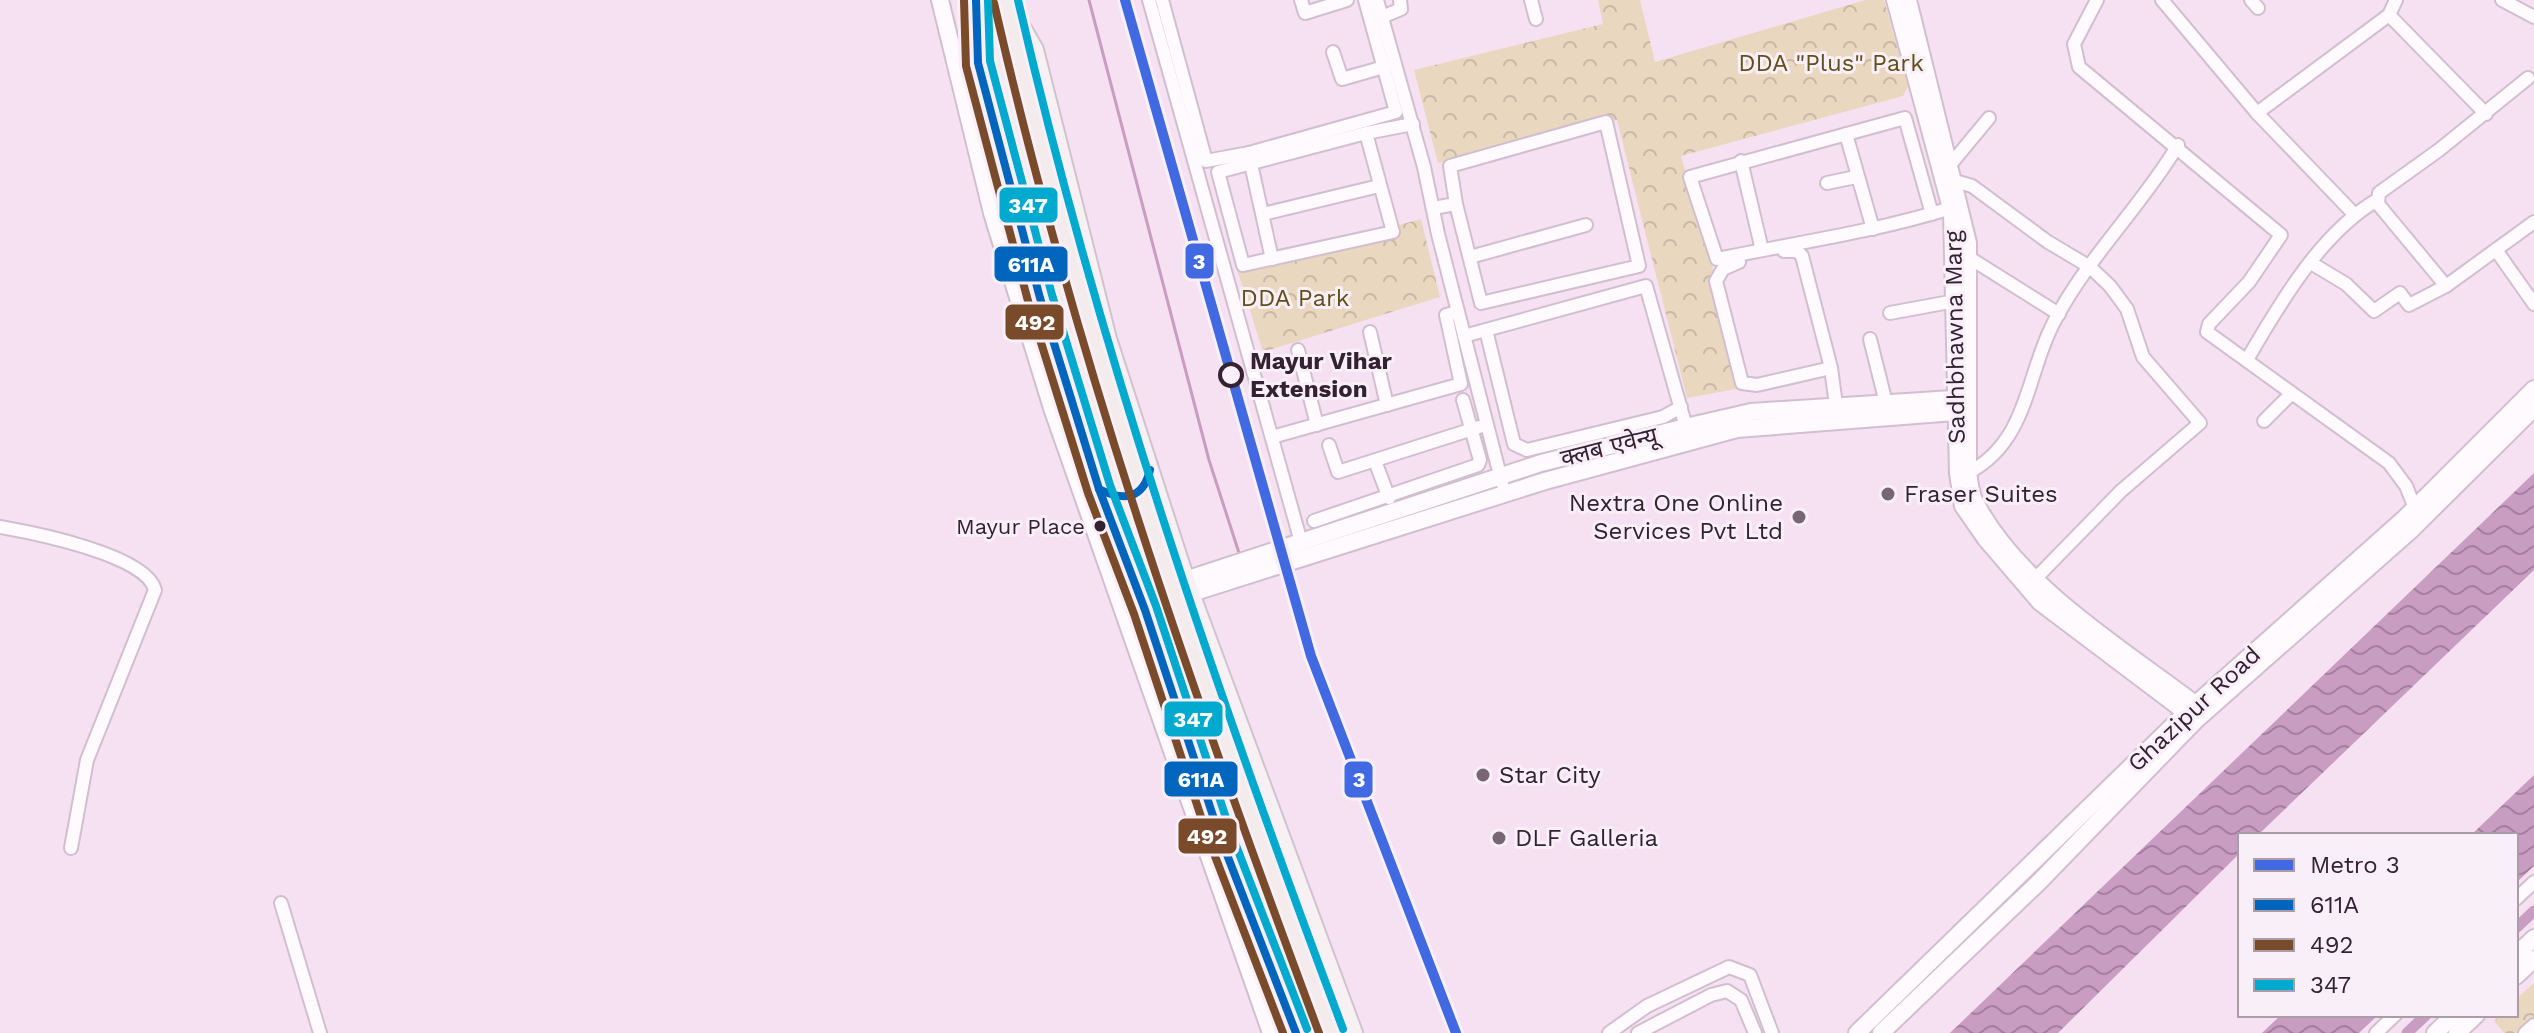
<svg xmlns="http://www.w3.org/2000/svg" width="2534" height="1033" font-family="'Work Sans','Noto Sans Devanagari',sans-serif">
<style>
.park{fill:url(#park-crowns)}
.water{fill:url(#water-waves)}
.lines{fill:none;stroke-linecap:round;stroke-linejoin:round}
.stream{stroke:#c99cc2;stroke-width:3}
.canal{stroke:#c99cc2;stroke-width:11}
.street-casing{stroke:#d1bfcf;stroke-width:16}
.secondary-casing{stroke:#d1bfcf;stroke-width:20}
.primary-casing{stroke:#cfc4cd;stroke-width:22}
.highway-casing{stroke:#cfc4cd;stroke-width:26}
.street{stroke:#fefafd;stroke-width:12}
.secondary{stroke:#fefafd;stroke-width:16}
.primary{stroke:#f8f1f3;stroke-width:18}
.highway{stroke:#f4ebec;stroke-width:22}
.highway-bridge-casing{stroke:#cfc4cd;stroke-width:26;stroke-linecap:butt}
.highway-bridge{stroke:#f4ebec;stroke-width:22}
.bus-1-casing{stroke:#f9eff8;stroke-width:14}
.bus-2-casing{stroke:#f9eff8;stroke-width:14}
.bus-3-casing{stroke:#f9eff8;stroke-width:14}
.bus-1{stroke:#0065bd;stroke-width:8}
.bus-2{stroke:#7a4b2a;stroke-width:8}
.bus-3{stroke:#00a9ce;stroke-width:8}
.metro-1-casing{stroke:#f9eff8;stroke-width:16}
.metro-1{stroke:#4169e1;stroke-width:10}
.stop-dot{fill:#f9eff8;stroke:#342231;stroke-width:4}
.poi-dot{fill:#786575;stroke:#f9eff8;stroke-width:3}
.bus-dot{fill:#342231;stroke:#f9eff8;stroke-width:3}
.labels{text-anchor:middle;dominant-baseline:central;stroke-width:6;stroke-linejoin:round;paint-order:stroke}
.bus-label{font-size:22px;fill:#342231;stroke:#f9eff8;text-anchor:end}
.park-label{font-size:24px;fill:#61501a;stroke:#f9eff8}
.street-label{font-size:24px;fill:#342231;stroke:#f9eff8}
.stop-label{font-size:24px;font-weight:bold;fill:#342231;stroke:#f9eff8;text-anchor:start}
.poi-label{font-size:24px;fill:#342231;stroke:#f9eff8;text-anchor:start}
.line-badge{stroke:#f9eff8;stroke-width:3}
.badge-label{font-size:22px;text-anchor:middle;font-weight:bold;fill:#fff}
</style>
<defs>
<pattern id="park-crowns" width="20" height="18" patternUnits="userSpaceOnUse" patternTransform="scale(2)"><rect width="20" height="18" fill="#ead7bf"/><path d="M2 6a3 3 0 1 1 6 0M12 15a3 3 0 1 1 6 0" fill="none" stroke="#c9b8a5"/></pattern>
<pattern id="water-waves" width="16" height="10" patternUnits="userSpaceOnUse" patternTransform="scale(2)"><rect width="16" height="10" fill="#c99cc2"/><path d="M0 5q4-4 8 0t8 0" fill="none" stroke="#a47f9e"/></pattern>
</defs>
<rect width="100%" height="100%" fill="#f6e1f2"/>
<g class="park">
<polygon points="1598,0 1640,0 1655,62 1865,0 1884,0 1908,86 1903,96 1681,156 1747,387 1687,398 1617,120 1438,163 1414,70 1603,24"/>
<polygon points="1421,219 1440,297 1263,352 1237,269"/>
<polygon points="2534,983 2534,1023 2524,1033 2504,1033 2494,1021 2500,1015 2516,1015 2516,999"/>
</g>
<g class="water">
<polygon points="2534,473 2534,570 2258,835 2240,835 2240,853 2058,1033 1950,1033"/>
<polygon points="2534,775 2534,866 2516,883 2516,835 2471,835"/>
<polygon points="2281,1015 2378,1015 2359,1033 2262,1033"/>
</g>
<g class="lines">
<polyline class="stream" points="1089,0 1209,460 1240,556"/>
<g class="canal">
<polyline points="2516,928 2534,911"/>
<polyline points="2407,1033 2426,1015"/>
</g>
<g class="street-casing">
<g id="street">
<polyline points="1149,0 1301,542"/>
<polyline points="1162,0 1206,161 1249,153 1396,112 1365,0"/>
<polyline points="1301,0 1305,13 1347,0"/>
<polyline points="1377,0 1424,167 1438,234 1502,483"/>
<polyline points="1531,0 1536,19"/>
<polyline points="2097,0 2074,44 2079,67 2281,235 2249,282 2209,324 2207,332 2389,463 2406,486 2415,508"/>
<polyline points="2162,0 2257,113 2354,214"/>
<polyline points="2251,0 2258,8"/>
<polyline points="2502,0 2534,17"/>
<polyline points="2389,15 2486,114"/>
<polyline points="1382,17 1401,9 1400,0"/>
<polyline points="1333,52 1342,79 1384,67"/>
<polyline points="2257,113 2389,15 2396,0"/>
<polyline points="1366,133 1393,232 1243,265 1218,172 1366,133 1413,124"/>
<polyline points="1846,134 1873,229"/>
<polyline points="1741,161 1762,250"/>
<polyline points="1251,164 1272,259"/>
<polyline points="1950,165 1989,118"/>
<polyline points="1955,181 1972,186 2048,242 2090,267 2110,286 2127,309 2143,357 2200,423 2121,491 2036,578"/>
<polyline points="1827,183 1856,177"/>
<polyline points="1433,208 1456,204 1450,166 1606,122 1639,266 1481,303 1456,204"/>
<polyline points="1263,214 1379,186"/>
<path d="M1932,214L1905,118L1690,177L1717,259C1795,243 1874,232 1951,208"/>
<polyline points="2496,250 2534,304"/>
<polyline points="1784,251 1797,251 1802,256 1831,368 1836,405"/>
<polyline points="1470,257 1586,225"/>
<polyline points="1968,257 2059,314"/>
<polyline points="1739,262 1723,269 1716,281 1742,383 1757,385 1831,368"/>
<polyline points="2311,263 2346,284 2374,311 2400,293 2409,305 2446,286 2534,222"/>
<polyline points="2446,286 2378,204 2379,193 2439,150 2528,78"/>
<polyline points="1890,313 1955,301"/>
<polyline points="1486,330 1514,444 1527,450 1663,417 1681,407"/>
<polyline points="1370,332 1387,405"/>
<polyline points="1464,336 1646,286 1686,427"/>
<polyline points="1870,339 1886,403"/>
<polyline points="1298,350 1317,425"/>
<path d="M2248,358C2280,303 2321,233 2377,200"/>
<polyline points="2264,421 2290,395"/>
<polyline points="1272,437 1461,384 1446,315 1458,312"/>
<polyline points="1329,445 1338,472 1479,427"/>
<polyline points="1375,461 1389,498"/>
<path d="M1968,473C2029,441 2026,374 2054,322C2087,258 2141,207 2178,145"/>
<polyline points="1314,521 1478,465 1480,460 1463,400"/>
<path d="M0,527C34,533 147,555 155,590L87,760L71,848"/>
<polyline points="2516,899 2534,882"/>
<polyline points="281,903 320,1033"/>
<polyline points="1609,1033 1647,1006 1729,967 1750,975 1772,1033"/>
<polyline points="1638,1033 1711,995 1727,991 1741,1000 1755,1033"/>
<polyline points="2376,1033 2395,1015"/>
<polyline points="2525,1033 2534,1025"/>
</g>
</g>
<g class="secondary-casing">
<g id="secondary">
<polyline points="940,0 992,213 1052,408 1271,1033"/>
<polyline points="1895,0 1952,212 1958,473 1963,506 1986,539 2040,602 2195,719"/>
<path d="M1908,0L1968,243V473C1970,482 1970,494 1975,502C2020,589 2128,652 2204,711"/>
<polyline points="1176,583 1541,463 1686,427 1751,412 1968,398"/>
<polyline points="1179,597 1545,481 1737,429 1968,411"/>
<polyline points="2516,955 2534,938"/>
<polyline points="2516,976 2534,959"/>
<polyline points="1857,1033 2186,713 2405,518 2534,389"/>
<polyline points="1881,1033 2039,882 2196,720 2411,530 2534,408"/>
<polyline points="2435,1033 2454,1015"/>
<polyline points="2457,1033 2476,1015"/>
</g>
</g>
<g class="primary-casing">
<g id="primary">
<polyline points="978,15 978,63 1040,298 1099,489 1145,610 1219,834 1296,1033"/>
<polyline points="1014,15 1034,50 1107,339 1185,580 1353,1033"/>
</g>
</g>
<g class="highway-casing">
<g id="highway">
<polyline points="976,0 1008,94 1089,397"/>
<polyline points="1006,0 1044,168 1105,392"/>
</g>
</g>
<use href="#street" class="street"/>
<use href="#secondary" class="secondary"/>
<use href="#primary" class="primary"/>
<use href="#highway" class="highway"/>
<g class="highway-bridge-casing">
<g id="highway-bridge">
<polyline points="1105,392 1230,763 1332,1033"/>
<polyline points="1089,397 1115,493 1212,757"/>
<polyline points="1232,812 1312,1033"/>
</g>
</g>
<use href="#highway-bridge" class="highway-bridge"/>
<g class="bus-1-casing">
<g id="bus-1">
<polyline points="976,0 978,63 1040,298 1099,489 1145,610 1219,834 1296,1033"/>
<path d="M1099,489C1124,502 1143,499 1150,470"/>
</g>
</g>
<g class="bus-2-casing">
<g id="bus-2">
<polyline points="964,0 966,66 1028,301 1088,493 1134,614 1208,838 1283,1033"/>
<path d="M994,3C1075,357 1192,693 1319,1033"/>
</g>
</g>
<g class="bus-3-casing">
<g id="bus-3">
<polyline points="988,0 990,61 1052,295 1110,485 1156,606 1230,830 1307,1029"/>
<path d="M1018,0C1099,352 1216,691 1343,1029"/>
</g>
</g>
<use href="#bus-1" class="bus-1"/>
<use href="#bus-2" class="bus-2"/>
<use href="#bus-3" class="bus-3"/>
<g class="metro-1-casing">
<polyline id="metro-1" points="1125,0 1311,656 1456,1033"/>
</g>
<use href="#metro-1" class="metro-1"/>
</g>
<circle class="stop-dot" cx="1231" cy="375" r="11"/>
<g class="poi-dot">
<circle cx="1888" cy="494" r="8"/>
<circle cx="1799" cy="517" r="8"/>
<circle cx="1483" cy="775" r="8"/>
<circle cx="1499" cy="838" r="8"/>
</g>
<circle class="bus-dot" cx="1100" cy="526" r="7"/>
<g class="labels">
<g class="bus-label">
<text x="1085" y="526">Mayur Place</text>
</g>
<g class="park-label">
<text x="1831" y="63">DDA "Plus" Park</text>
<text x="1295" y="298">DDA Park</text>
</g>
<g class="street-label">
<text transform="translate(1955 337) rotate(-91)">Sadhbhawna Marg</text>
<text transform="translate(1609 447) rotate(-14)">क्लब एवेन्यू</text>
<text transform="translate(2194 709) rotate(-43)">Ghazipur Road</text>
</g>
<g class="stop-label">
<text x="1250" y="361">Mayur Vihar<tspan x="1250" dy="28">Extension</tspan></text>
</g>
<g class="poi-label">
<text x="1904" y="494">Fraser Suites</text>
<text x="1783" y="503" text-anchor="end">Nextra One Online<tspan x="1783" dy="28">Services Pvt Ltd</tspan></text>
<text x="1499" y="775">Star City</text>
<text x="1515" y="838">DLF Galleria</text>
</g>
</g>
<g class="line-badge">
<rect x="998" y="186" width="61" height="38" rx="8" fill="#00a9ce"/>
<rect x="1184" y="242" width="31" height="38" rx="8" fill="#4169e1"/>
<rect x="993" y="245" width="76" height="38" rx="8" fill="#0065bd"/>
<rect x="1004" y="303" width="61" height="38" rx="8" fill="#7a4b2a"/>
<rect x="1163" y="700" width="61" height="38" rx="8" fill="#00a9ce"/>
<rect x="1163" y="760" width="76" height="38" rx="8" fill="#0065bd"/>
<rect x="1343" y="760" width="31" height="39" rx="8" fill="#4169e1"/>
<rect x="1177" y="817" width="61" height="38" rx="8" fill="#7a4b2a"/>
</g>
<g class="badge-label">
<text x="1028" y="213">347</text>
<text x="1199" y="269">3</text>
<text x="1031" y="272">611A</text>
<text x="1035" y="330">492</text>
<text x="1193" y="727">347</text>
<text x="1201" y="787">611A</text>
<text x="1359" y="787">3</text>
<text x="1207" y="844">492</text>
</g>
<rect x="2238" y="833" width="280" height="184" fill="#f9eff8" stroke="#aa9da8" stroke-width="2"/>
<rect x="2254" y="859" width="40" height="12" fill="#4169e1" stroke="#aa9da8" stroke-width="2"/>
<text x="2310" y="873" font-size="24" fill="#342231">Metro 3</text>
<rect x="2254" y="899" width="40" height="12" fill="#0065bd" stroke="#aa9da8" stroke-width="2"/>
<text x="2310" y="913" font-size="24" fill="#342231">611A</text>
<rect x="2254" y="939" width="40" height="12" fill="#7a4b2a" stroke="#aa9da8" stroke-width="2"/>
<text x="2310" y="953" font-size="24" fill="#342231">492</text>
<rect x="2254" y="979" width="40" height="12" fill="#00a9ce" stroke="#aa9da8" stroke-width="2"/>
<text x="2310" y="993" font-size="24" fill="#342231">347</text>
</svg>
